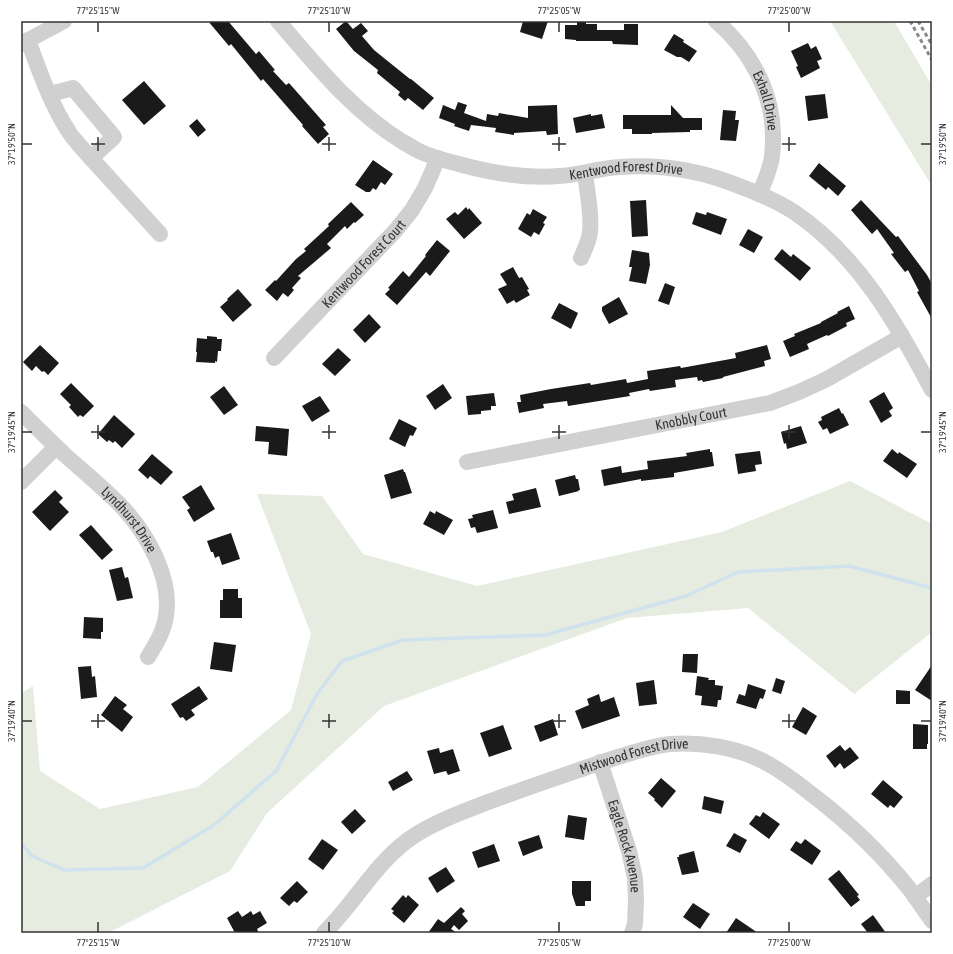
<svg xmlns="http://www.w3.org/2000/svg" width="953" height="954" font-family="'Asap Condensed',sans-serif">
<style>
.green{fill:#e6ecdf}
.lines{fill:none;stroke-linecap:round;stroke-linejoin:round}
.stream{stroke:#cfe2ee;stroke-width:3.5}
.building{fill:#1a1a1a}
.minor{stroke:#d0d0d0;stroke-width:16}
.rail{stroke:#888;stroke-width:3;stroke-dasharray:4 3;stroke-linecap:butt}
.ticks{fill:none;stroke:#333;stroke-width:1.5}
.labels{text-anchor:middle;dominant-baseline:central;stroke-width:4;stroke-linejoin:round;paint-order:stroke}
.street-label{font-size:14px;fill:#333;stroke:#fff}
.neatline{fill:none;stroke:#333;stroke-width:1.5}
.ticks-label{font-size:10px;text-anchor:middle;fill:#333}
</style>
<rect width="100%" height="100%" fill="#fff"/>
<g class="green">
<polygon points="830,21 894,21 932,86 932,186"/>
<polygon points="850,481 932,524 932,632 854,694 748,608 627,618 384,706 267,813 230,871 108,933 21,933 21,693 33,686 40,771 100,809 198,787 291,710 311,634 257,494 322,496 363,554 477,586 722,532"/>
</g>
<g class="lines">
<polyline class="stream" points="21,843 32,856 64,870 143,868 214,825 276,771 317,694 342,661 403,640 545,635 686,596 738,572 849,566 932,588"/>
</g>
<g class="building">
<polygon points="208,21 228,21 256,54 259,51 275,70 273,71 286,85 289,83 326,125 323,127 329,134 318,144 302,126 303,125 263,79 261,81 231,44 229,46"/>
<polygon points="346,21 353,29 361,23 368,31 362,36 374,50 410,79 411,79 434,98 423,110 408,98 405,101 398,95 400,92 377,73 378,70 354,51 336,29"/>
<polygon points="523,21 548,21 542,39 520,32"/>
<polygon points="577,22 586,22 586,24 597,24 597,30 624,30 624,24 638,24 638,45 613,44 612,41 576,41 576,40 565,39 565,25 577,25"/>
<polygon points="674,34 684,40 683,42 697,51 689,62 681,57 677,57 664,50"/>
<polygon points="808,43 811,49 816,46 822,59 817,61 820,68 801,78 796,67 798,66 791,51"/>
<polygon points="144,81 166,106 144,125 122,100"/>
<polygon points="825,94 828,118 808,121 805,96"/>
<polygon points="458,102 467,105 464,113 486,121 487,114 498,116 499,113 528,118 528,106 557,105 558,134 547,135 546,131 514,133 514,135 495,132 496,128 471,125 469,131 454,126 455,124 439,118 443,105 455,110"/>
<polygon points="671,105 683,118 702,118 702,130 690,130 690,132 652,133 652,134 632,134 632,129 623,129 623,115 671,115"/>
<polygon points="723,110 736,111 735,120 739,120 736,141 720,140"/>
<polygon points="591,114 591,116 602,114 605,128 576,133 573,118"/>
<polygon points="197,119 206,130 198,137 189,126"/>
<polygon points="373,160 393,174 385,185 381,182 376,190 373,188 370,192 366,192 355,185"/>
<polygon points="819,163 846,186 838,196 828,187 826,190 809,176"/>
<polygon points="646,200 648,236 632,237 630,201"/>
<polygon points="861,200 896,237 898,236 927,275 932,284 932,319 917,292 919,291 908,270 905,272 891,254 894,253 877,229 872,234 851,210"/>
<polygon points="351,202 364,215 355,223 354,222 347,229 345,226 327,244 331,248 298,276 301,278 292,288 294,290 288,297 283,293 277,301 265,290 275,280 276,281 296,259 306,251 304,249 329,226 328,224"/>
<polygon points="466,207 468,210 469,208 482,223 464,239 446,219 455,212 458,215"/>
<polygon points="533,209 547,217 543,223 545,224 539,235 534,232 531,237 518,229 527,213 530,215"/>
<polygon points="696,212 706,215 707,212 727,219 721,235 692,224"/>
<polygon points="748,229 763,237 754,253 739,245"/>
<polygon points="437,240 450,251 430,276 426,272 397,305 385,294 390,289 388,288 403,271 409,277 426,256 425,255"/>
<polygon points="782,249 791,257 793,254 811,268 800,281 774,259"/>
<polygon points="632,250 649,253 650,265 646,284 629,281 632,267 629,267"/>
<polygon points="513,267 519,278 522,277 529,289 527,290 530,295 516,303 514,300 507,304 498,289 507,285 500,274"/>
<polygon points="665,283 675,287 669,305 658,301"/>
<polygon points="238,289 252,305 233,322 220,307 228,300 227,299"/>
<polygon points="619,297 628,314 609,324 602,311 602,307"/>
<polygon points="559,303 578,313 571,329 551,318"/>
<polygon points="849,306 855,319 846,323 847,326 828,336 827,335 807,344 809,349 790,357 783,341 795,336 794,334 821,323 821,322 838,313 837,312"/>
<polygon points="369,314 381,327 365,343 353,330"/>
<polygon points="207,336 217,337 217,339 222,339 221,351 218,351 217,362 215,361 215,363 196,362 197,352 196,352 197,338 207,339"/>
<polygon points="40,345 59,363 48,375 44,371 42,372 36,366 32,371 23,362"/>
<polygon points="767,345 771,359 764,361 765,366 723,377 723,378 703,382 702,380 698,381 697,377 675,380 676,387 650,391 649,389 629,393 630,396 568,406 567,401 543,404 544,408 519,413 517,402 521,402 520,395 551,389 590,383 591,385 626,379 627,383 648,379 647,371 680,366 681,368 736,358 735,353"/>
<polygon points="338,348 351,360 335,376 322,364"/>
<polygon points="71,383 94,406 83,417 80,415 78,417 69,407 71,405 60,394"/>
<polygon points="443,384 452,398 435,410 426,396"/>
<polygon points="224,386 238,405 224,415 210,397"/>
<polygon points="884,392 893,408 889,411 892,416 881,423 869,401"/>
<polygon points="494,393 496,406 491,406 491,410 481,411 481,414 468,415 466,396"/>
<polygon points="320,396 330,411 312,422 302,406"/>
<polygon points="839,408 842,414 843,413 849,425 830,434 827,428 823,430 818,422 822,420 821,417"/>
<polygon points="114,415 135,434 122,448 115,441 113,443 109,440 107,442 98,434"/>
<polygon points="399,419 417,428 413,436 410,435 405,447 389,439"/>
<polygon points="256,426 289,429 287,456 268,454 269,442 255,441"/>
<polygon points="801,426 807,443 787,449 786,443 784,444 781,432"/>
<polygon points="710,449 710,452 712,452 714,466 674,473 674,477 641,481 641,479 604,486 601,470 621,466 622,473 648,469 647,461 687,456 686,453"/>
<polygon points="892,449 898,454 899,452 917,464 907,478 883,461"/>
<polygon points="760,451 762,464 755,465 756,471 738,474 735,454"/>
<polygon points="152,454 173,472 161,485 150,476 148,479 138,470"/>
<polygon points="403,469 404,472 405,472 412,493 391,499 384,475"/>
<polygon points="575,475 576,479 578,479 580,490 578,490 579,491 559,496 555,480"/>
<polygon points="201,485 215,509 194,522 187,510 190,508 182,497"/>
<polygon points="536,488 541,507 509,514 506,502 514,500 512,494"/>
<polygon points="55,490 63,498 59,502 69,512 50,531 32,512"/>
<polygon points="493,510 498,528 477,533 475,527 471,528 468,519 473,518 472,515"/>
<polygon points="430,511 435,514 436,511 453,520 444,535 423,524"/>
<polygon points="91,525 113,550 102,560 79,535"/>
<polygon points="231,533 240,559 222,565 219,556 215,558 213,552 211,552 207,541"/>
<polygon points="122,567 125,578 128,577 133,598 117,601 109,570"/>
<polygon points="223,589 238,589 238,598 242,598 242,618 220,618 220,600 223,600"/>
<polygon points="84,617 103,618 103,632 101,632 101,639 83,638"/>
<polygon points="214,642 236,645 232,672 210,669"/>
<polygon points="683,654 698,654 697,673 682,672"/>
<polygon points="932,665 932,701 915,690"/>
<polygon points="91,666 92,677 95,676 97,697 81,699 78,667"/>
<polygon points="697,676 709,678 708,680 715,680 715,685 723,686 721,700 718,700 717,707 701,705 702,696 695,695"/>
<polygon points="776,678 785,681 781,694 772,691"/>
<polygon points="654,680 657,704 639,706 636,683"/>
<polygon points="748,684 766,690 763,699 760,698 756,709 736,703 739,694 745,696"/>
<polygon points="199,686 208,699 191,710 195,715 186,721 183,717 180,718 171,704"/>
<polygon points="896,690 910,691 910,704 896,704"/>
<polygon points="599,694 601,702 614,697 620,716 582,729 575,711 589,705 587,699"/>
<polygon points="115,696 127,705 123,709 133,717 122,732 101,715"/>
<polygon points="803,707 817,716 806,735 792,727"/>
<polygon points="553,719 558,735 540,742 534,726"/>
<polygon points="913,724 928,725 928,744 927,744 927,749 913,749"/>
<polygon points="503,725 512,749 489,757 480,733"/>
<polygon points="840,745 845,751 850,747 859,758 844,769 840,763 835,768 826,756"/>
<polygon points="439,748 440,753 453,749 460,771 448,775 446,771 434,774 427,751"/>
<polygon points="407,771 413,780 393,791 388,782"/>
<polygon points="661,778 676,791 662,808 654,800 655,799 648,793"/>
<polygon points="883,780 903,797 894,808 890,805 888,808 871,794"/>
<polygon points="704,796 724,801 721,814 702,809"/>
<polygon points="355,809 366,821 352,834 341,822"/>
<polygon points="763,812 780,824 769,839 749,824 756,815 760,817"/>
<polygon points="568,815 587,818 584,840 565,837"/>
<polygon points="734,833 747,840 740,853 726,846"/>
<polygon points="539,835 543,848 523,856 518,842"/>
<polygon points="322,839 338,850 323,870 308,859"/>
<polygon points="805,839 821,851 812,865 790,850 796,841 801,844"/>
<polygon points="494,844 500,861 478,868 472,852"/>
<polygon points="694,851 699,872 682,875 677,857 679,857 679,855"/>
<polygon points="446,867 455,881 437,893 428,878"/>
<polygon points="839,870 859,895 857,896 860,900 851,907 828,879"/>
<polygon points="297,881 308,892 297,903 294,901 289,906 280,898"/>
<polygon points="572,881 591,881 591,901 585,901 585,906 576,906 572,894"/>
<polygon points="403,895 406,898 408,895 419,905 404,923 392,913 394,911 391,909"/>
<polygon points="693,903 710,914 700,929 683,917"/>
<polygon points="461,907 465,911 462,914 468,921 459,930 454,925 451,929 457,933 428,933 438,919 444,923"/>
<polygon points="238,911 242,917 251,911 253,915 260,911 267,923 257,929 259,933 235,933 227,918"/>
<polygon points="873,915 886,933 868,933 861,924"/>
<polygon points="736,918 758,933 726,933"/>
</g>
<g class="lines">
<g class="minor">
<path id="s1" d="M278,21C316,65 352,111 403,142C409,145 414,149 421,152C432,157 443,160 455,163C490,173 523,179 559,176C580,175 599,168 620,167C660,164 702,171 739,186C758,193 777,201 794,212C858,255 897,324 932,390"/>
<path id="s2" d="M716,21C750,50 772,90 773,135C773,144 773,153 771,162C768,173 764,184 759,194"/>
<path d="M28,40C39,70 51,105 69,132C72,137 77,142 80,146L160,234"/>
<polyline points="21,44 64,21"/>
<polyline points="49,93 58,92 73,88 114,137 91,158"/>
<path d="M581,258C585,249 589,241 590,232C592,212 587,192 585,173"/>
<path id="s3" d="M274,358L396,230L412,210L425,188L438,158"/>
<path id="s4" d="M21,412C35,426 50,441 65,455C84,472 105,489 123,508C148,535 172,578 166,616C164,631 156,644 148,657"/>
<path id="s5" d="M467,462L770,403L799,392L827,379L902,336"/>
<polyline points="21,482 56,447"/>
<path id="s6" d="M600,762L629,851L635,878L636,900L635,924L632,933"/>
<polyline points="915,897 932,884"/>
<path id="s7" d="M324,933C354,904 374,865 408,840C427,826 449,817 470,809C496,799 521,790 547,781C574,772 601,762 628,754C642,750 656,745 671,744C701,742 734,747 761,760C779,769 795,781 810,793C847,821 882,854 911,891C918,901 925,911 932,921"/>
</g>
<g class="rail">
<polyline points="910,21 932,60"/>
<polyline points="918,21 932,45"/>
</g>
</g>
<path class="ticks" d="M98,22V32M329,22V32M559,22V32M789,22V32M98,137V151M329,137V151M559,137V151M789,137V151M22,144H32M91,144H105M322,144H336M552,144H566M782,144H796M921,144H931M98,425V439M329,425V439M559,425V439M789,425V439M22,432H32M91,432H105M322,432H336M552,432H566M782,432H796M921,432H931M98,714V728M329,714V728M559,714V728M789,714V728M22,721H32M91,721H105M322,721H336M552,721H566M782,721H796M921,721H931M98,922V932M329,922V932M559,922V932M789,922V932"/>
<g class="labels">
<g class="street-label">
<text stroke="none"><textPath href="#s2" startOffset="96">Exhall Drive</textPath></text>
<text stroke="none"><textPath href="#s1" startOffset="404">Kentwood Forest Drive</textPath></text>
<text stroke="none"><textPath href="#s3" startOffset="130">Kentwood Forest Court</textPath></text>
<text stroke="none"><textPath href="#s5" startOffset="228">Knobbly Court</textPath></text>
<text stroke="none"><textPath href="#s4" startOffset="153">Lyndhurst Drive</textPath></text>
<text stroke="none"><textPath href="#s7" startOffset="368">Mistwood Forest Drive</textPath></text>
<text stroke="none"><textPath href="#s6" startOffset="88">Eagle Rock Avenue</textPath></text>
</g>
</g>
<rect width="953" height="954" fill="none" stroke="#ffffff" stroke-width="44"/>
<rect x="22" y="22" width="909" height="910" class="neatline"/>
<g class="ticks-label">
<text x="98" y="14">77°25'15"W</text>
<text x="329" y="14">77°25'10"W</text>
<text x="559" y="14">77°25'05"W</text>
<text x="789" y="14">77°25'00"W</text>
<text transform="translate(11 144) rotate(-90)" y="4">37°19'50"N</text>
<text transform="translate(942 144) rotate(-90)" y="4">37°19'50"N</text>
<text transform="translate(11 432) rotate(-90)" y="4">37°19'45"N</text>
<text transform="translate(942 432) rotate(-90)" y="4">37°19'45"N</text>
<text transform="translate(11 721) rotate(-90)" y="4">37°19'40"N</text>
<text transform="translate(942 721) rotate(-90)" y="4">37°19'40"N</text>
<text x="98" y="946">77°25'15"W</text>
<text x="329" y="946">77°25'10"W</text>
<text x="559" y="946">77°25'05"W</text>
<text x="789" y="946">77°25'00"W</text>
</g>
</svg>
